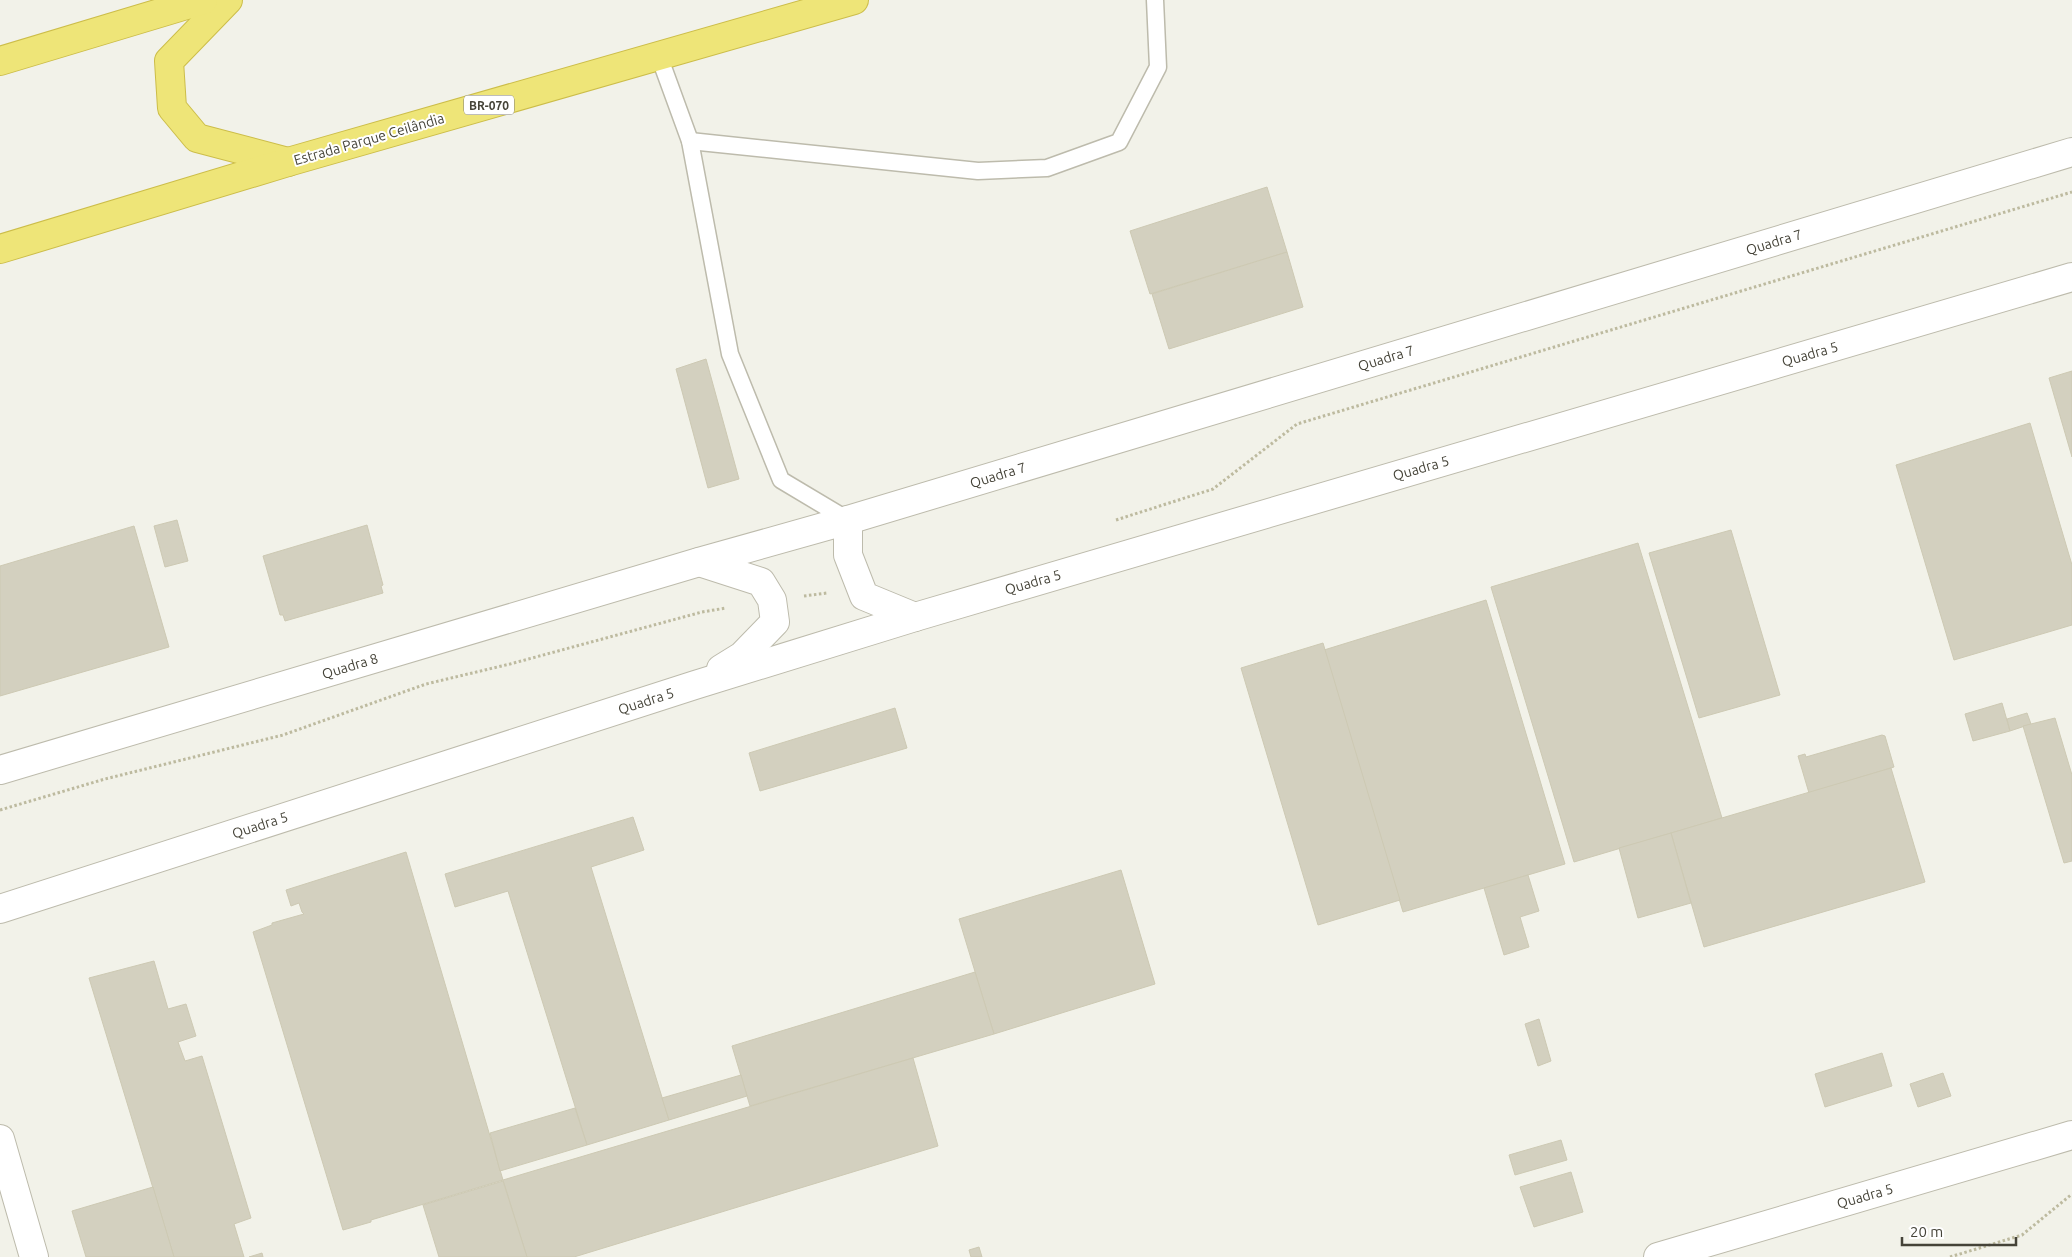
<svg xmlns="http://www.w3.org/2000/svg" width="2072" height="1257" font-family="Ubuntu,sans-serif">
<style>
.building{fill:#d3d0bf;stroke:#cdc9b3}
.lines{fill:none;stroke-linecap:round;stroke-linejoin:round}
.lane-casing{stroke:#bdbbac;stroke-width:19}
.street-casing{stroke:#bdbbac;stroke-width:30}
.highway-casing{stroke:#ccbd49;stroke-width:30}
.path{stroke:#bdba9f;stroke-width:3;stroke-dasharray:2.5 2.5;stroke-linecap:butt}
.lane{stroke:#fff;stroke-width:16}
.street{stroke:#fff;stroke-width:28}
.highway{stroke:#eee578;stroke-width:28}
.labels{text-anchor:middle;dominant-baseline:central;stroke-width:4;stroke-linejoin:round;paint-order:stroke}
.shield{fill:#fff;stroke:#7d7b74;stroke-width:1}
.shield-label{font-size:12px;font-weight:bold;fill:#454338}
.street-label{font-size:14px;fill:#454338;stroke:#fff}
</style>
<rect width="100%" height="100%" fill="#f2f2e9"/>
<g class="building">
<polygon points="1267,187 1287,252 1150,294 1130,231"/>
<polygon points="1287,252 1303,307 1169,349 1152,294"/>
<polygon points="706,359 739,479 708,488 676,369"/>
<polygon points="2072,371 2072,457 2049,378"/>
<polygon points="2030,423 2072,565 2072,625 1954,660 1896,465"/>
<polygon points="177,520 188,561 165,567 154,526"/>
<polygon points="367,525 383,585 381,586 383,593 285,621 283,615 280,615 263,556"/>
<polygon points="134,526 169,647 0,696 0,566"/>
<polygon points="1731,530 1780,695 1699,718 1649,553"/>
<polygon points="1638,543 1722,818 1574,862 1491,587"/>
<polygon points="1486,600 1565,864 1403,912 1324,650"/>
<polygon points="1323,643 1400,900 1318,925 1241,668"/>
<polygon points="2002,703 2010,731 1973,741 1965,714"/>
<polygon points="895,708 907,748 760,791 749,753"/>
<polygon points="2027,713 2031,724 2010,731 2007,719"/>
<polygon points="2055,718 2072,775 2072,861 2064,863 2023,726"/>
<polygon points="1882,735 1885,736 1894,767 1809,793 1798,756 1805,754 1806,757"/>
<polygon points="1891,768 1925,882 1704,947 1671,833"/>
<polygon points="633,817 644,850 591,867 669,1120 587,1145 508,891 455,907 445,874"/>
<polygon points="1671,833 1691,903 1638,918 1619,848"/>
<polygon points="406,852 503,1180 371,1220 371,1222 343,1230 253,932 272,925 272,923 304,914 302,912 299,903 291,906 286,890"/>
<polygon points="1121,870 1155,984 994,1034 959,919"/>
<polygon points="1528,875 1539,911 1520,917 1529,947 1504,955 1484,888"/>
<polygon points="154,961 168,1009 186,1004 196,1036 178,1042 185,1061 202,1056 251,1218 234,1224 244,1257 174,1257 89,978"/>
<polygon points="975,972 994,1034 750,1106 732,1046"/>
<polygon points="1539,1019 1551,1061 1538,1066 1525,1024"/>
<polygon points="1882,1053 1892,1086 1825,1107 1815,1074"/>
<polygon points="913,1058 938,1146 574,1257 527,1257 503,1180"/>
<polygon points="1943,1073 1951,1096 1918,1107 1910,1084"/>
<polygon points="741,1075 747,1096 669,1120 662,1098"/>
<polygon points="575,1108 587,1145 500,1171 490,1133"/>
<polygon points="1561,1140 1567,1160 1515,1175 1509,1155"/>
<polygon points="1571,1172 1583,1212 1534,1227 1520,1187"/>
<polygon points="503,1181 527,1257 439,1257 423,1205"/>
<polygon points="153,1187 174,1257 86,1257 72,1211"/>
<polygon points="979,1247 982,1257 971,1257 969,1250"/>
<polygon points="262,1253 263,1257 249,1257"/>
</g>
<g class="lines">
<g class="lane-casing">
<g id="lane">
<polyline points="659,56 690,141 730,354 781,480 848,520"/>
<polyline points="690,141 978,171 1047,168 1119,142 1158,67 1155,0"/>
</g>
</g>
<g class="street-casing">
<g id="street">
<polyline points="848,520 848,555 864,596 915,617"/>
<polyline points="699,562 761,582 772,600 775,622 742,656 721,669"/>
<polyline points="0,770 699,562 848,520 2072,152"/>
<polyline points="0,909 695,685 915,617 2072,277"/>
<polyline points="0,1139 34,1257"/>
<polyline points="1658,1257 2072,1135"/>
</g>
</g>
<g class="highway-casing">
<g id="highway">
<polyline points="228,0 169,61 172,108 197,138 288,162"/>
<polyline points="0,61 203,0"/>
<polyline points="0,249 288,162 854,0"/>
</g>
</g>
<g class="path">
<polyline points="1116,520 1213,489 1297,424 2072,192"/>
<polyline points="804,596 827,593"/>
<polyline points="0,810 105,779 283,735 426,684 510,664 702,612 726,608"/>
<polyline points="1950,1257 2022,1235 2072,1194"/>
</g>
<use href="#lane" class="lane"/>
<use href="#street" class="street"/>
<use href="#highway" class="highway"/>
</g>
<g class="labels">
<rect class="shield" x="464" y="95.5" width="50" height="19" rx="4"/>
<g class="shield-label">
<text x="489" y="105">BR-070</text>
</g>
<g class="street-label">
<text transform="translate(369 139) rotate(-16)">Estrada Parque Ceilândia</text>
<text transform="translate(1774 242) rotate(-17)">Quadra 7</text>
<text transform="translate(1810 354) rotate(-16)">Quadra 5</text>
<text transform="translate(1386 358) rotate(-17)">Quadra 7</text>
<text transform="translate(1421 468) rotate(-16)">Quadra 5</text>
<text transform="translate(998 475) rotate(-17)">Quadra 7</text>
<text transform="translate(1033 582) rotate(-16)">Quadra 5</text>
<text transform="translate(350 666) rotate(-17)">Quadra 8</text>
<text transform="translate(646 701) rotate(-18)">Quadra 5</text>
<text transform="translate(260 825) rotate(-18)">Quadra 5</text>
<text transform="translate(1865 1196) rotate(-16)">Quadra 5</text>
</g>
</g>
<path d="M1902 1237v8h114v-8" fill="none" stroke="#454338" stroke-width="2.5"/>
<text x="1910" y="1237" font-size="15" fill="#454338" stroke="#ffffff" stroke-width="4" paint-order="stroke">20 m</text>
</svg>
